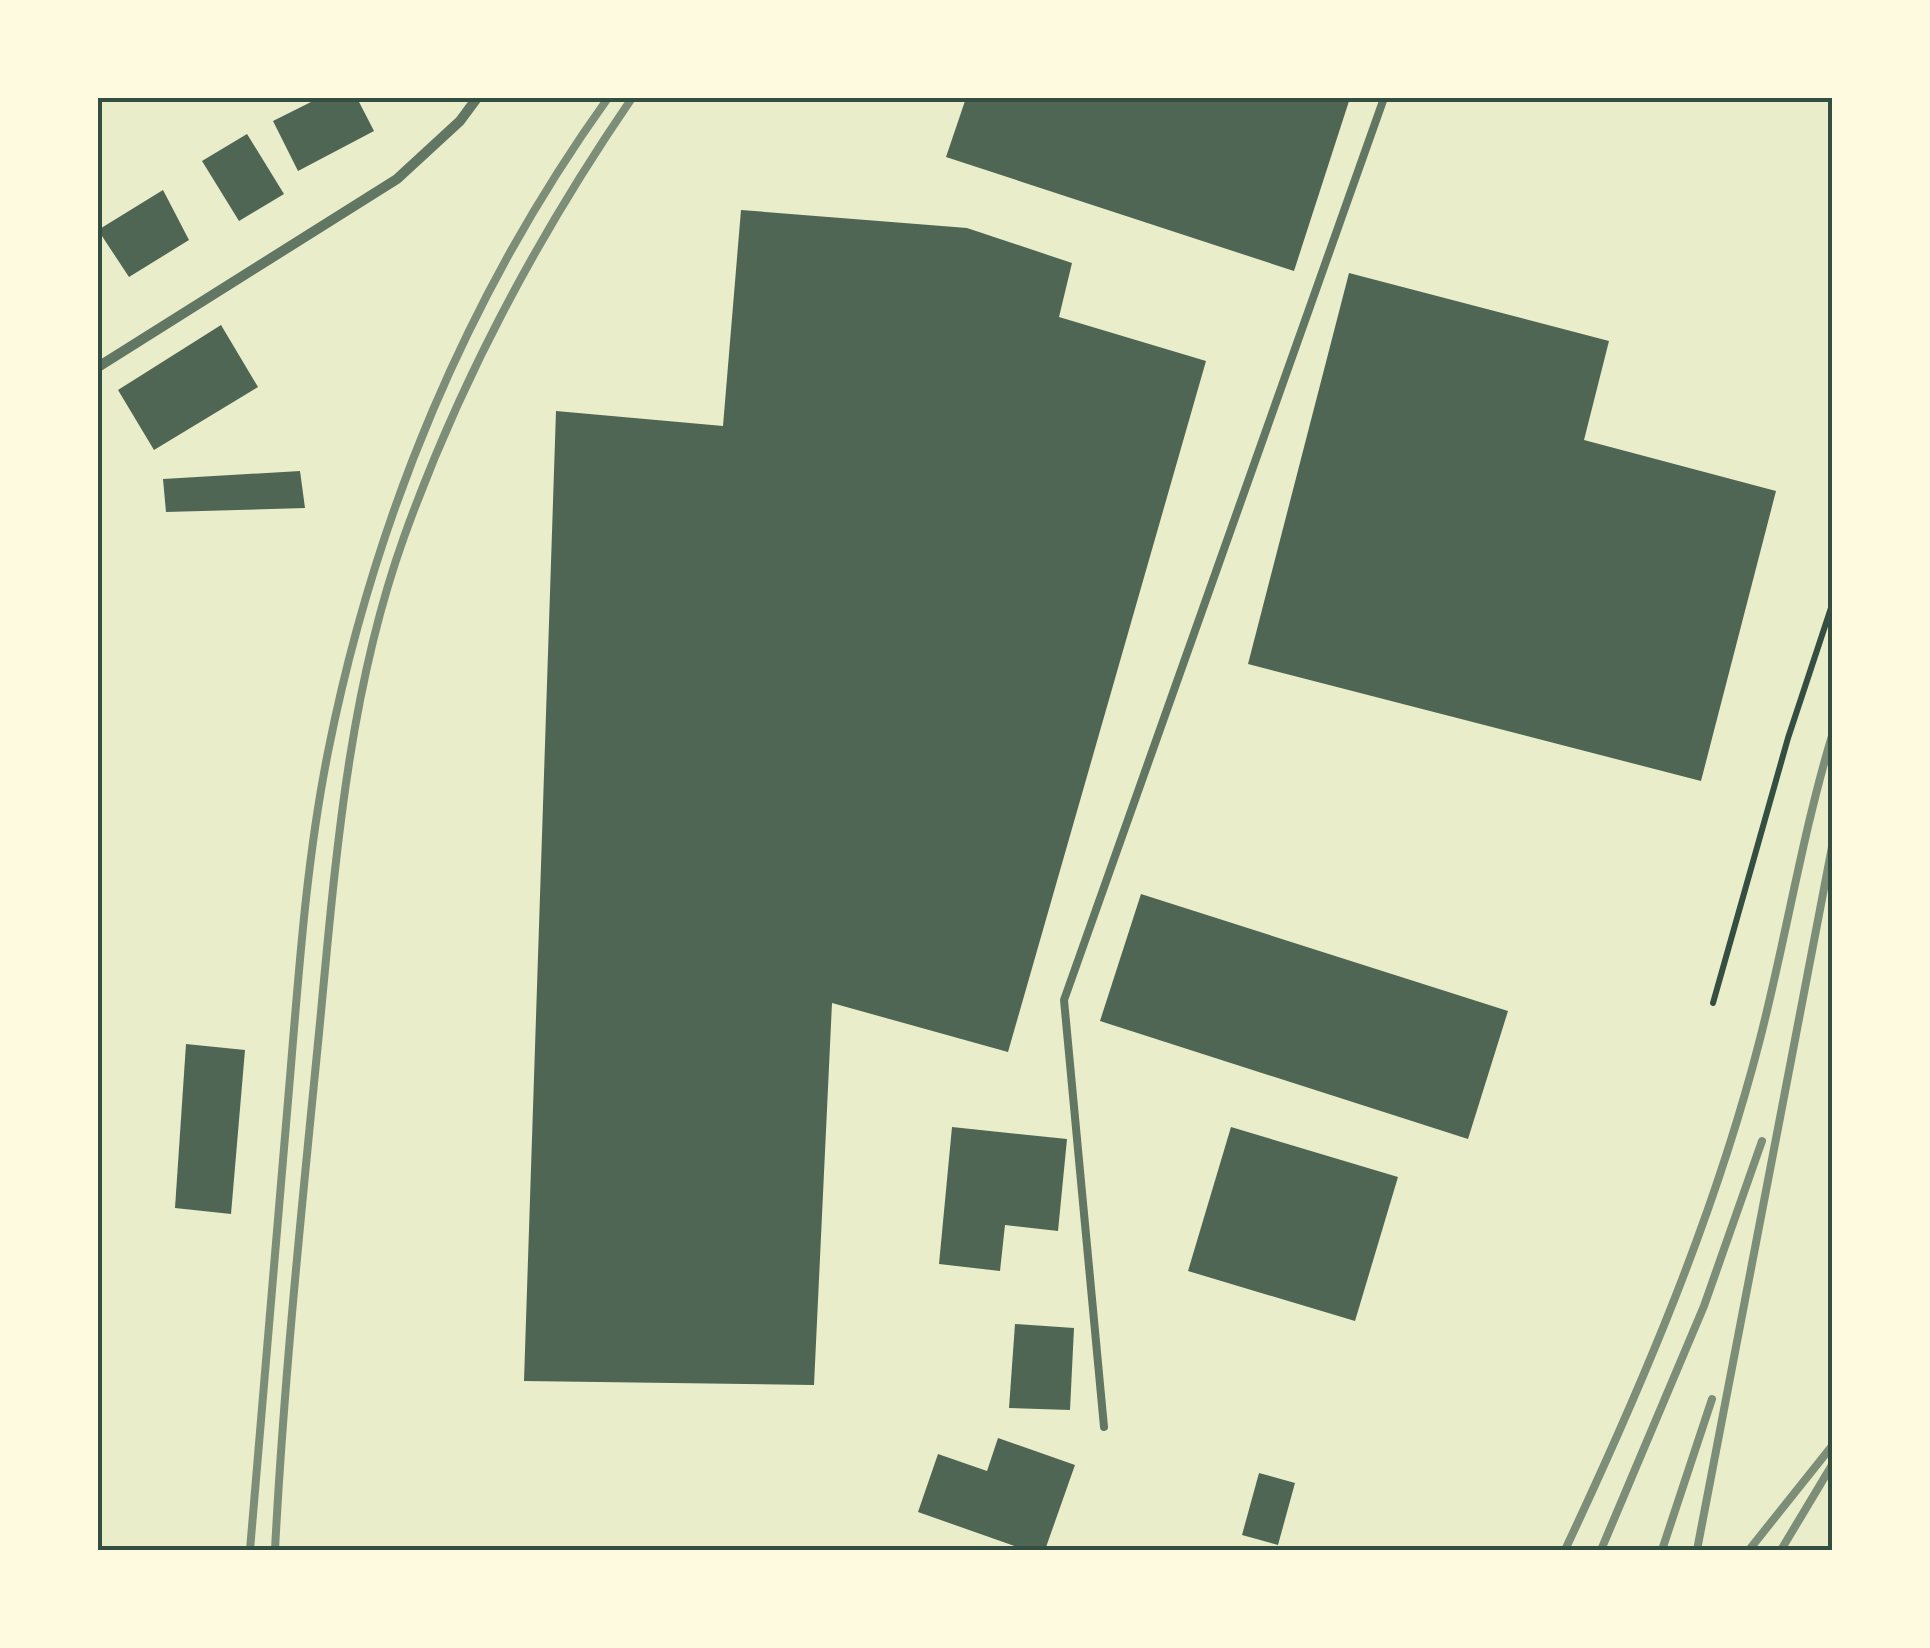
<svg xmlns="http://www.w3.org/2000/svg" width="1930" height="1648" font-family="'Sofia Sans Condensed',sans-serif">
<style>
.building{fill:#4f6655}
.lines{fill:none;stroke-linecap:round;stroke-linejoin:round}
.path{stroke:#344e41;stroke-width:6}
.service{stroke:#617663;stroke-width:8}
.minor{stroke:#617663;stroke-width:10}
.rail{stroke:#7c8e77;stroke-width:8}
.neatline{fill:none;stroke:#344e41;stroke-width:4}
</style>
<rect width="100%" height="100%" fill="#e9edc9"/>
<g class="building">
<polygon points="319,98 357,98 374,131 298,171 273,121"/>
<polygon points="966,98 1350,98 1294,271 946,157"/>
<polygon points="247,134 284,194 239,221 202,161"/>
<polygon points="163,190 189,240 129,277 98,230"/>
<polygon points="741,210 967,228 1072,263 1059,317 1206,361 1008,1052 832,1003 814,1385 524,1381 556,411 723,426"/>
<polygon points="1349,273 1609,341 1584,440 1776,491 1701,781 1248,664"/>
<polygon points="221,325 258,387 154,450 118,390"/>
<polygon points="300,471 305,508 166,512 163,479"/>
<polygon points="1141,894 1508,1011 1468,1139 1100,1021"/>
<polygon points="186,1044 245,1050 231,1214 175,1208"/>
<polygon points="952,1127 1067,1139 1058,1231 1005,1225 1000,1271 939,1264"/>
<polygon points="1231,1127 1398,1177 1355,1321 1188,1271"/>
<polygon points="1015,1324 1074,1328 1070,1410 1009,1408"/>
<polygon points="998,1438 1075,1465 1045,1550 1026,1550 918,1512 938,1454 987,1471"/>
<polygon points="1259,1473 1295,1483 1278,1545 1242,1535"/>
</g>
<g class="lines">
<polyline class="path" points="1713,1003 1788,738 1832,605"/>
<polyline class="service" points="1104,1427 1064,1000 1384,98"/>
<polyline class="minor" points="98,367 397,179 460,121 477,98"/>
<g class="rail">
<path d="M250,1550C262,1401 275,1251 288,1101C298,985 305,867 328,752C375,516 468,293 608,98"/>
<path d="M275,1550C284,1377 302,1205 319,1033C335,867 347,696 404,537C460,381 538,235 632,98"/>
<path d="M1565,1550C1642,1386 1715,1215 1760,1039C1786,938 1802,835 1832,736"/>
<polyline points="1601,1550 1704,1306 1762,1141"/>
<polyline points="1662,1550 1712,1399"/>
<polyline points="1697,1550 1832,847"/>
<polyline points="1749,1550 1832,1446"/>
<polyline points="1781,1550 1832,1465"/>
</g>
</g>
<rect width="1930" height="1648" fill="none" stroke="#fefae0" stroke-width="200"/>
<rect x="100" y="100" width="1730" height="1448" class="neatline"/>
</svg>
